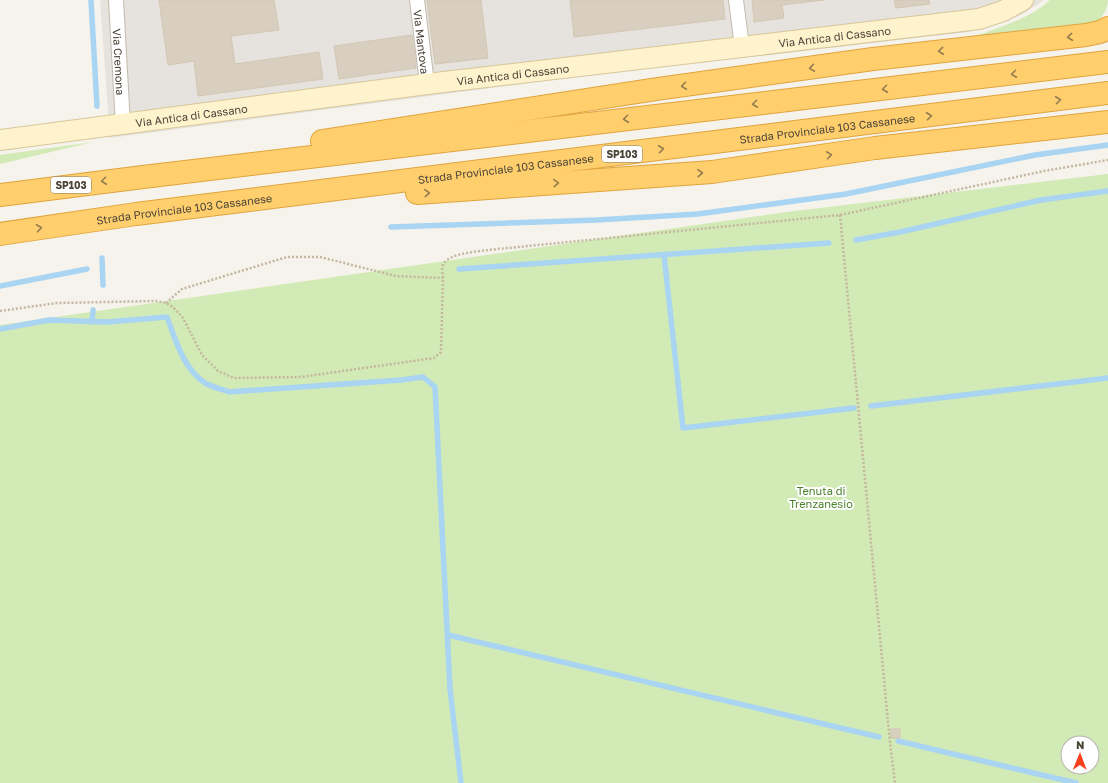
<svg xmlns="http://www.w3.org/2000/svg" width="1108" height="783" font-family="'Golos Text',sans-serif">
<style>
.industrial{fill:#e6e2dd}
.green{fill:#d2eab5;fill-rule:evenodd}
.lines{fill:none;stroke-linecap:round;stroke-linejoin:round}
.stream{stroke:#a9d4f2;stroke-width:5.5}
.building{fill:#d8cfc1;stroke:#d3c7b4}
.street-casing{stroke:#c2bbae;stroke-width:16}
.secondary-casing{stroke:#d6c79b;stroke-width:22}
.highway-casing{stroke:#e0a43c;stroke-width:24}
.path{stroke:#c4b79f;stroke-width:2.5;stroke-dasharray:2 2;stroke-linecap:butt}
.street{stroke:#fff;stroke-width:14}
.secondary{stroke:#fff3cd;stroke-width:20}
.highway{stroke:#ffcf6e;stroke-width:22}
.oneway{stroke:#937c4e}
.labels{text-anchor:middle;dominant-baseline:central;stroke-width:4;stroke-linejoin:round;paint-order:stroke}
.shield{fill:#fff;stroke:#817c74;stroke-width:1}
.shield-label{font-size:10px;font-weight:bold;fill:#4b4439}
.street-label{font-size:11px;fill:#4b4439;stroke:#fff}
.park-label{font-size:11px;fill:#4a7f2a;stroke:#fff}
</style>
<rect width="100%" height="100%" fill="#f6f3ec"/>
<polygon class="industrial" points="100,0 1044,0 1021,15 1001,23 969,32 590,75 110,138"/>
<g class="green">
<path d="M1050,0H1108C1108,10 1101,19 1093,25L964,41C993,28 1026,22 1050,0Z"/>
<polygon points="93,142 0,164 0,155"/>
<path d="M1108,174V783H0V325L786,212ZM1068,743H1092V767H1068Z"/>
</g>
<g class="lines">
<g class="stream">
<polyline points="91,0 97,106"/>
<polyline points="391,227 597,220 698,214 846,194 1035,155 1108,145"/>
<polyline points="856,240 900,232 1041,200 1108,191"/>
<polyline points="664,255 683,428 854,408"/>
<polyline points="102,258 103,285"/>
<polyline points="459,269 829,243"/>
<polyline points="0,286 87,269"/>
<polyline points="92,322 93,310"/>
<path d="M0,329L49,320L107,322L167,317C176,341 183,368 205,383C212,387 221,389 229,392L401,380L423,377L435,387L450,689L461,783"/>
<polyline points="871,406 1108,378"/>
<polyline points="448,635 879,737"/>
<polyline points="898,741 1076,783"/>
</g>
</g>
<g class="building">
<polygon points="159,0 274,0 279,30 231,36 235,64 319,52 323,79 198,96 194,61 168,65"/>
<polygon points="427,0 481,0 488,58 435,64"/>
<polygon points="570,0 723,0 725,19 574,37"/>
<polygon points="752,0 824,0 782,5 784,18 754,22"/>
<polygon points="894,0 929,0 930,4 896,8"/>
<polygon points="412,35 416,68 339,79 334,46"/>
<rect x="891" y="729" width="9" height="9"/>
</g>
<g class="lines">
<g class="street-casing">
<g id="street">
<path id="s1" d="M116,0L123,125"/>
<path id="s2" d="M417,0L427,84"/>
<polyline points="736,0 742,47"/>
</g>
</g>
<g class="secondary-casing">
<g id="secondary">
<path id="s3" d="M0,140L427,84L979,19L1003,11L1023,0"/>
</g>
</g>
<g class="highway-casing">
<g id="highway">
<polyline points="322,141 657,89 873,59 1086,35 1100,32 1108,28"/>
<polyline points="417,193 712,172 875,148 1108,122"/>
<polyline points="0,195 143,177 1108,62"/>
<path id="s4" d="M0,234L136,214L1108,93"/>
</g>
</g>
<g class="path">
<polyline points="840,215 890,743 895,783"/>
<polyline points="166,303 182,289 287,257 320,257 396,276 443,278"/>
<path d="M0,311L57,303L156,301L166,303L173,307L183,318L202,355L218,371L234,378L301,377L434,358L441,352L443,278C443,274 441,269 443,265C448,253 476,252 488,250L840,215L1044,171L1108,160"/>
</g>
<use href="#street" class="street"/>
<use href="#secondary" class="secondary"/>
<use href="#highway" class="highway"/>
</g>
<defs><path id="oneway-chevron" d="M-2-3.5L2.5 0L-2 3.5" fill="none" stroke-width="1.6" stroke-linecap="round" stroke-linejoin="round"/></defs>
<g class="oneway">
<use href="#oneway-chevron" transform="translate(1070 37) rotate(174)"/>
<use href="#oneway-chevron" transform="translate(941 51) rotate(174)"/>
<use href="#oneway-chevron" transform="translate(812 68) rotate(172)"/>
<use href="#oneway-chevron" transform="translate(1014 74) rotate(173)"/>
<use href="#oneway-chevron" transform="translate(684 86) rotate(172)"/>
<use href="#oneway-chevron" transform="translate(885 89) rotate(173)"/>
<use href="#oneway-chevron" transform="translate(1058 100) rotate(-7)"/>
<use href="#oneway-chevron" transform="translate(755 104) rotate(173)"/>
<use href="#oneway-chevron" transform="translate(929 116) rotate(-7)"/>
<use href="#oneway-chevron" transform="translate(626 119) rotate(173)"/>
<use href="#oneway-chevron" transform="translate(661 149) rotate(-7)"/>
<use href="#oneway-chevron" transform="translate(829 155) rotate(-8)"/>
<use href="#oneway-chevron" transform="translate(700 173) rotate(-4)"/>
<use href="#oneway-chevron" transform="translate(104 181) rotate(173)"/>
<use href="#oneway-chevron" transform="translate(556 183) rotate(-4)"/>
<use href="#oneway-chevron" transform="translate(427 193) rotate(-4)"/>
<use href="#oneway-chevron" transform="translate(39 228) rotate(-8)"/>
</g>
<g class="labels">
<g class="shield">
<rect x="602" y="146" width="40" height="16" rx="3"/>
<rect x="51" y="177" width="40" height="16" rx="3"/>
</g>
<g class="shield-label">
<text x="622" y="154">SP103</text>
<text x="71" y="185">SP103</text>
</g>
<g class="street-label">
<text stroke="none"><textPath href="#s3" startOffset="841">Via Antica di Cassano</textPath></text>
<text stroke="none"><textPath href="#s2" startOffset="42">Via Mantova</textPath></text>
<text stroke="none"><textPath href="#s1" startOffset="62">Via Cremona</textPath></text>
<text stroke="none"><textPath href="#s3" startOffset="517">Via Antica di Cassano</textPath></text>
<text stroke="none"><textPath href="#s3" startOffset="193">Via Antica di Cassano</textPath></text>
<text stroke="none"><textPath href="#s4" startOffset="834">Strada Provinciale 103 Cassanese</textPath></text>
<text stroke="none"><textPath href="#s4" startOffset="510">Strada Provinciale 103 Cassanese</textPath></text>
<text stroke="none"><textPath href="#s4" startOffset="186">Strada Provinciale 103 Cassanese</textPath></text>
</g>
<g class="park-label">
<text x="821" y="490">Tenuta di<tspan x="821" dy="13">Trenzanesio</tspan></text>
</g>
</g>
<g transform="translate(1080 755) rotate(1)"><circle r="19" fill="#ffffff" stroke="#b7b4b0"/>
<path d="M0-3L7 15L0 10L-7 15Z" fill="#fc3f1d"/>
<text y="-6" font-size="11" font-weight="bold" text-anchor="middle" fill="#4b4439">N</text>
</g>
</svg>
